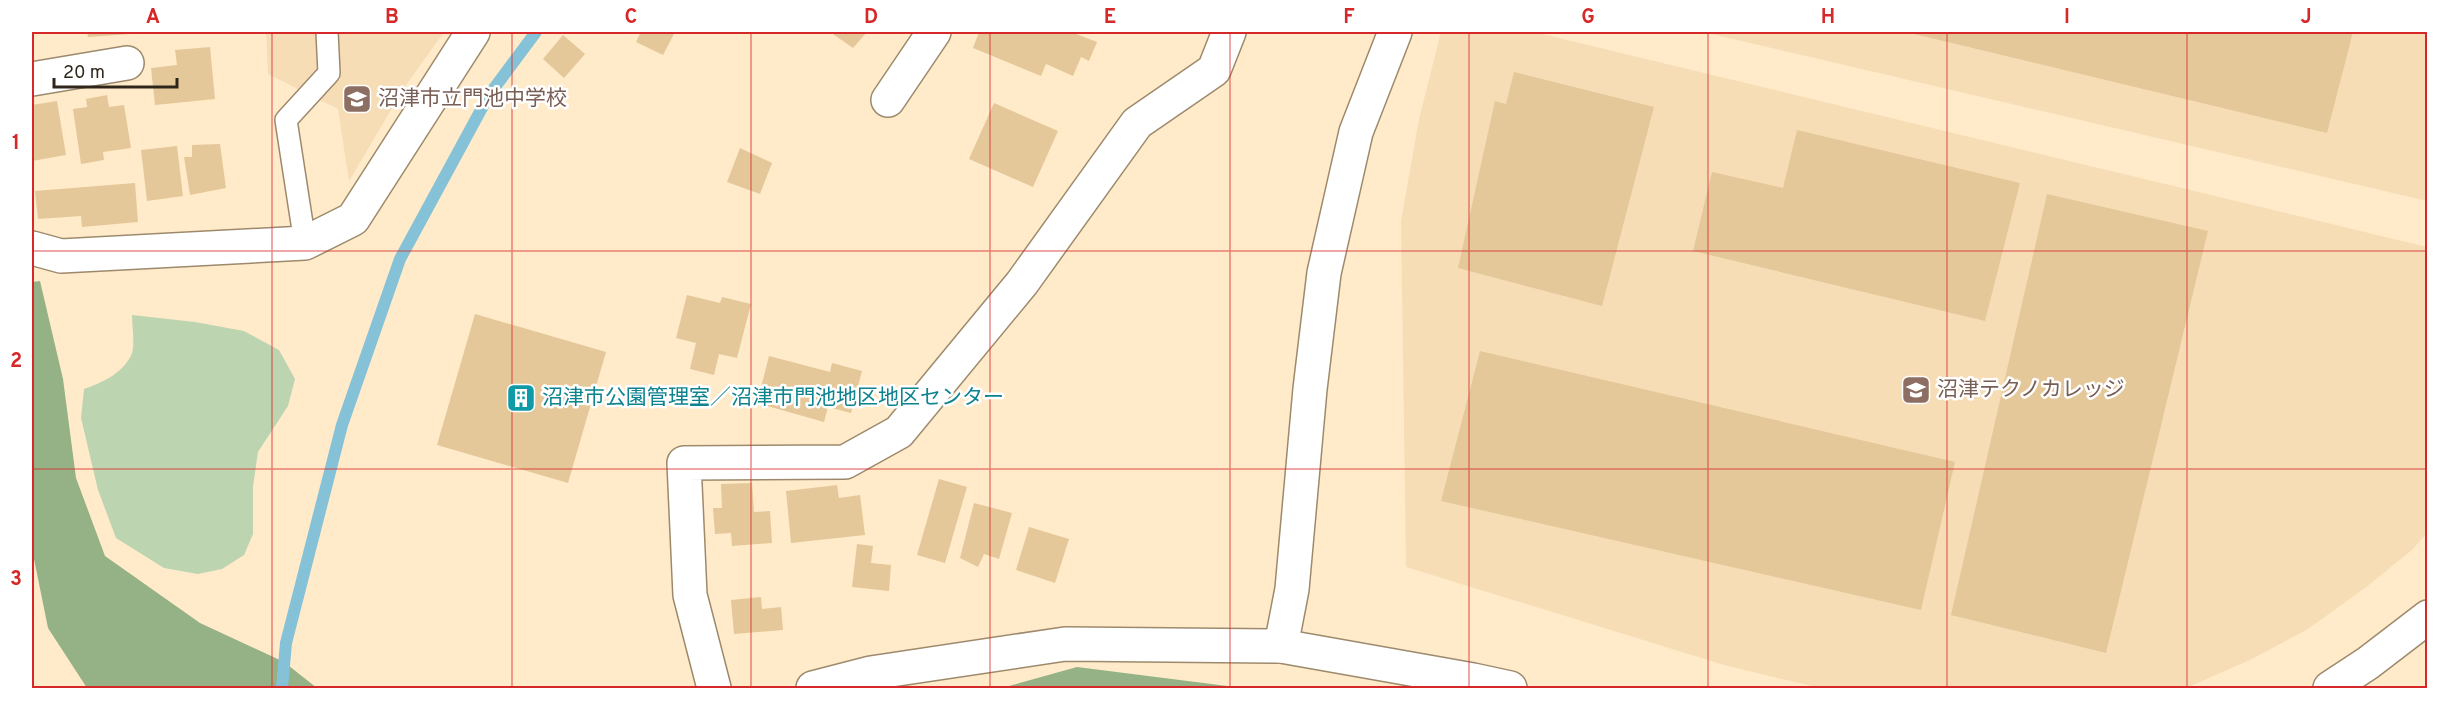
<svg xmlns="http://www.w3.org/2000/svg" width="2459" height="720" font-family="Overpass,'Noto Sans JP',sans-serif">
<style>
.built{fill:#f6ddb6}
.green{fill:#bcd5b0}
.forest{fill:#94b286}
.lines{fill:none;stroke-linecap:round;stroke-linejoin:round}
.stream{stroke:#85c2d8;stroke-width:12}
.building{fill:#e5c899}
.lane-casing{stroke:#9d8a6c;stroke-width:24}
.street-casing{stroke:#9d8a6c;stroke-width:36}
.secondary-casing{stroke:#9d8a6c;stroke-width:36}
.lane{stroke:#fff;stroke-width:21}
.street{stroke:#fff;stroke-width:33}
.secondary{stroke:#fff;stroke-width:33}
.grid{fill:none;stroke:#d62828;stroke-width:1.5;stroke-opacity:0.55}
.labels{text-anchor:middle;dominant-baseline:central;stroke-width:5;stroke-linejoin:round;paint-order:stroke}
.education-label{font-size:21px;fill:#785e54;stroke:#fff;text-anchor:start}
.culture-label{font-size:21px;fill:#0d838f;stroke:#fff;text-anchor:start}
.neatline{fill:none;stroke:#d62828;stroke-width:2}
.grid-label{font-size:20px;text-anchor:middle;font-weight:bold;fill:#d62828}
</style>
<rect width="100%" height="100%" fill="#ffeaca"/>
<g class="built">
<polygon points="266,32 444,32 404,88 349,181 338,109 268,74"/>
<polygon points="1441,32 1534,32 2427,247 2427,533 2412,550 2365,588 2308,629 2250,660 2186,688 1820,688 1724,665 1406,567 1401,221 1419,119"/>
<polygon points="1703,32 2427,32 2427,201"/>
</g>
<path class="green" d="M132,315L195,322L244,331L279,350L295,379L288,406L258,452L253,486V534L244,555L222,569L198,574L164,568L116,538L98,490L81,418L84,389C102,383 125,372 132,353C135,343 132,326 132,315Z"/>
<g class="forest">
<polygon points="40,281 63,379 76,478 105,556 200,623 284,662 317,688 87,688 48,628 32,549 32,282"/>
<polygon points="1077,667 1243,688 1002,688"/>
</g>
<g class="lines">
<polyline class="stream" points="282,688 286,643 342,425 400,259 489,95 536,32"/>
</g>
<g class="building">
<polygon points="87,32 145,32 146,33 88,37"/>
<polygon points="641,32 675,32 663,55 636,42"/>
<polygon points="830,32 867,32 853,48"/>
<polygon points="979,32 1071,32 1097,42 1089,61 1081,57 1073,76 1046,64 1041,76 973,48"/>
<polygon points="1906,32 2353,32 2327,133"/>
<polygon points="563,35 585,54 564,78 543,59"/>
<polygon points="210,47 215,99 155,105 151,68 177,65 175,50"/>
<polygon points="1514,72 1654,107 1602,306 1458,268 1495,101 1506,104"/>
<polygon points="107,95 109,107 124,105 131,148 103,152 104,160 81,164 73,109 87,107 86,99"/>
<polygon points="57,101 66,155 32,161 32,105"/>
<polygon points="994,103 1058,131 1033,187 969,159"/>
<polygon points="1797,130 2020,183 1985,321 1693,251 1712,172 1783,188"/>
<polygon points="220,144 226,188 190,195 184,157 192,157 192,145"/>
<polygon points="177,146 183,196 147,201 141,150"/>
<polygon points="740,148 772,163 760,194 727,182"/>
<polygon points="135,183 138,222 82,227 81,216 38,219 35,191"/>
<polygon points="2047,194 2208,231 2106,653 1951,615"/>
<polygon points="687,295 720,303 722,297 751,304 737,358 719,354 714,375 690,369 696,343 676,338"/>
<polygon points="475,314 606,352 568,483 437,445"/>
<polygon points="1480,351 1955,462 1921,610 1441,501"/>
<polygon points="769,356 830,372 832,363 862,371 851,413 828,407 824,422 757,403"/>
<polygon points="939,479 967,487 945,563 917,555"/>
<polygon points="752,483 754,512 770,511 772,543 732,546 731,533 715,534 713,508 722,508 721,484"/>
<polygon points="837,485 839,498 860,495 865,535 791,543 786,491"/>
<polygon points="974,503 1012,513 999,559 984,554 978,567 960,558"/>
<polygon points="1029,527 1069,539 1055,583 1016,570"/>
<polygon points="857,544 873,546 871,563 891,565 889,591 852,587"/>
<polygon points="761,597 762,609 781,607 783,630 734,634 731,600"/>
</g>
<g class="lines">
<g class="lane-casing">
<polyline id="lane" points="305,243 286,120 329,73 327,32"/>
</g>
<g class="street-casing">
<g id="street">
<polyline points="32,79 127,63"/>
<polyline points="888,100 934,32"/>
<polyline points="32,248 61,256 305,243 353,219 473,32"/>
<polyline points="714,688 690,595 684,463 845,462 899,432 1022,283 1137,123 1214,70 1229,32"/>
</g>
</g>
<g class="secondary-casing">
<g id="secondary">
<polyline points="1281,646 1292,589 1310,389 1324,273 1356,132 1395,32"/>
<polyline points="813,688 871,673 1065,644 1281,646 1473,680 1510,688"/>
<polyline points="2330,688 2368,663 2428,617"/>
</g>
</g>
<use href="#lane" class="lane"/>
<use href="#street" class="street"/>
<use href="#secondary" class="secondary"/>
</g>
<path class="grid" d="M272,32V688M512,32V688M751,32V688M990,32V688M1230,32V688M1469,32V688M1708,32V688M1947,32V688M2187,32V688M32,251H2428M32,469H2428"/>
<defs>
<g id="school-square" transform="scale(1.5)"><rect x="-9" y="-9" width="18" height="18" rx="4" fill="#8d6e63" stroke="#fff"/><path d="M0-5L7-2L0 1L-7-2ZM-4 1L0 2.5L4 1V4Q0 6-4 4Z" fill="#fff"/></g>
<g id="building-square" transform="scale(1.5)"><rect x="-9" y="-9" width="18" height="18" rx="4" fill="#0f9aa8" stroke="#fff"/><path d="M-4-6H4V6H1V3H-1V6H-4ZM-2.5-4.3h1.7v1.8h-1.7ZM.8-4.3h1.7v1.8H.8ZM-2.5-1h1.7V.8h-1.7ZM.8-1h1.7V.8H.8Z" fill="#fff"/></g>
</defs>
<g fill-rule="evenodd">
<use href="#school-square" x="357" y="99"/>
<use href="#school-square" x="1916" y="390"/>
<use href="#building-square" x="521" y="398"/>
</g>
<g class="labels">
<g class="education-label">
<text x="378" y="99">沼津市立門池中学校</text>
<text x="1937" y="390">沼津テクノカレッジ</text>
</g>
<g class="culture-label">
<text x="542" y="398">沼津市公園管理室／沼津市門池地区地区センター</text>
</g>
</g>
<rect width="2459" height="720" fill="none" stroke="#ffffff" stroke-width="66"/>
<path d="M54 78v9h123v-9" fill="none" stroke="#2e261a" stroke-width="3"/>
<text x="63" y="78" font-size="18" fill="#2e261a" stroke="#ffffff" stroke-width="4.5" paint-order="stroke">20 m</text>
<rect x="33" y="33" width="2393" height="654" class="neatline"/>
<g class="grid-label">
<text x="153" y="23">A</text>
<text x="392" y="23">B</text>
<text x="631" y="23">C</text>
<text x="871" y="23">D</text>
<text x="1110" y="23">E</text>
<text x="1349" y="23">F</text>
<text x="1588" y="23">G</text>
<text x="1828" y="23">H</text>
<text x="2067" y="23">I</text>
<text x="2306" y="23">J</text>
<text x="16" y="149">1</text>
<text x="16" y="367">2</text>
<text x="16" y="585">3</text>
</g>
</svg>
